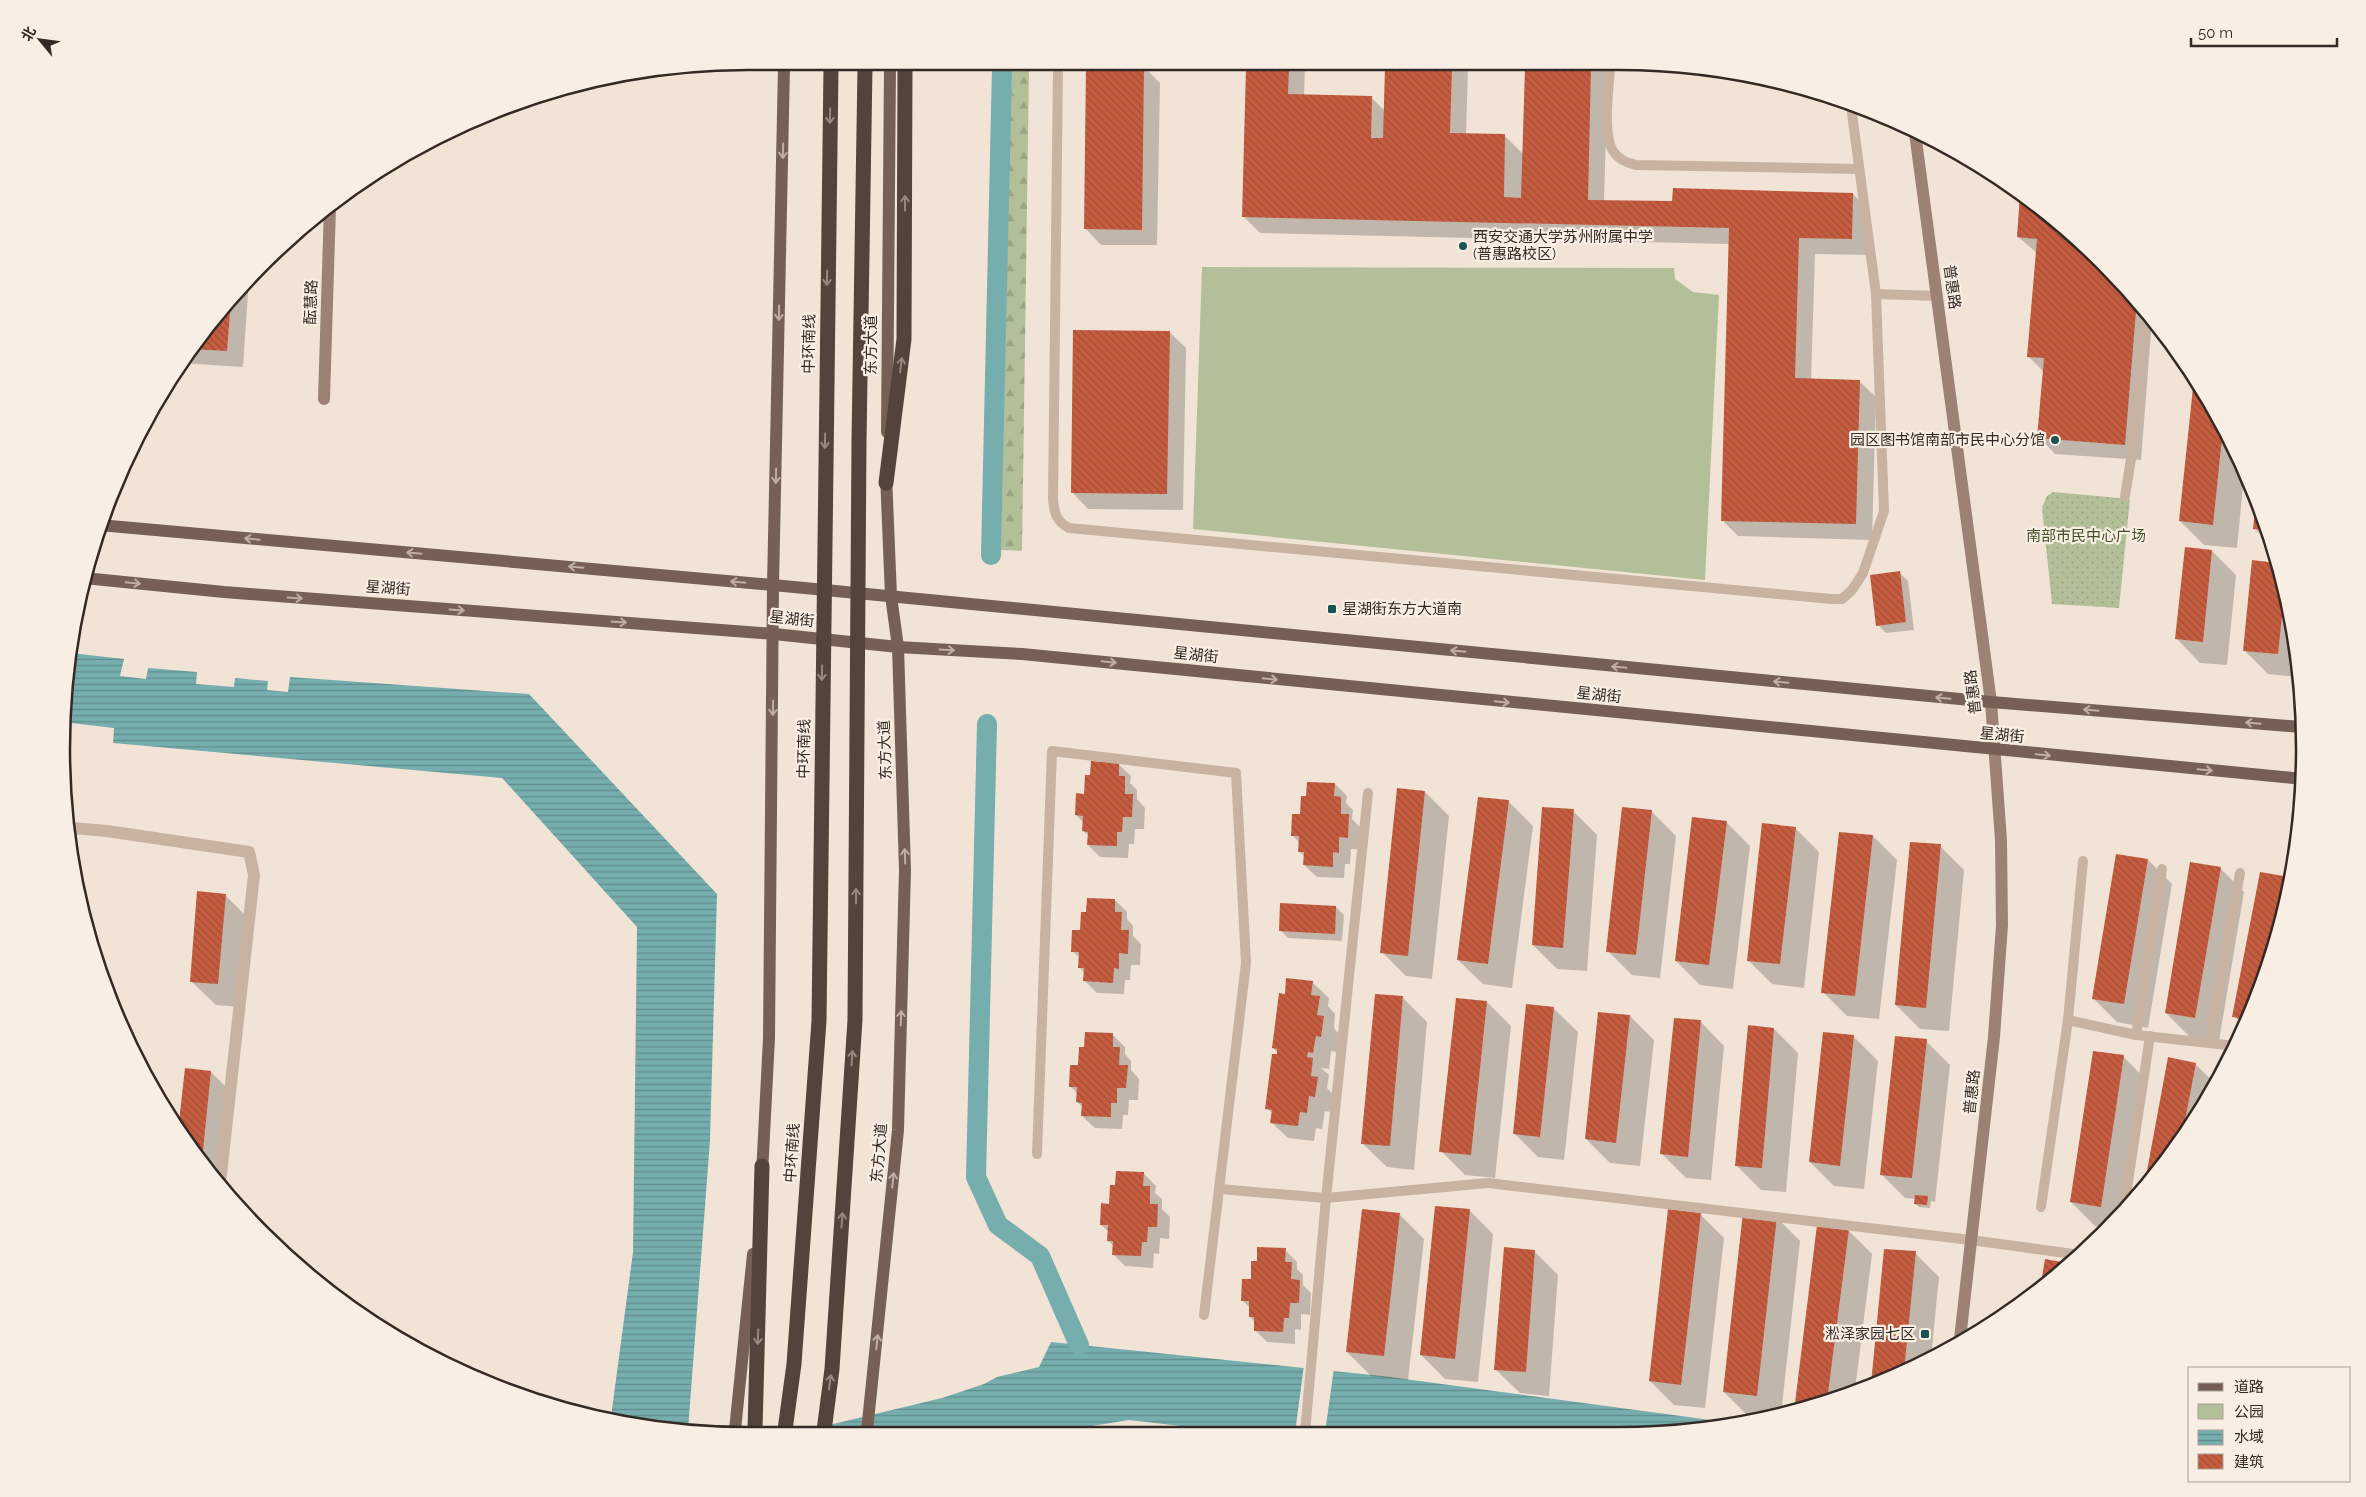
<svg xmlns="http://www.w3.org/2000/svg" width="2366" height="1497" font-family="Raleway,'Noto Sans SC',sans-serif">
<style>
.green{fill:url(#green-dots)}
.forest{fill:url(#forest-firs)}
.pitch{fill:#b3bf98}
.water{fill:url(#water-rules)}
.pier{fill:#f1e4d7}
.shadow{fill:#0003}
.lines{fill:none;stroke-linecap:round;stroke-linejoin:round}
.canal{stroke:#76adad;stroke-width:20}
.building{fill:url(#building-back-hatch)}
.lane{stroke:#c8b3a3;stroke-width:10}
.street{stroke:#c8b3a3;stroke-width:12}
.secondary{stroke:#9c8275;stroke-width:12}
.primary{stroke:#766056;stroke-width:12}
.highway{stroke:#54433c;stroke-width:15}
.highway-bridge{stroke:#54433c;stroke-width:15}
.oneway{stroke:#96877f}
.oneway2{stroke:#beaea4}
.poi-dot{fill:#1b5254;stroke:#f9eee3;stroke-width:2}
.labels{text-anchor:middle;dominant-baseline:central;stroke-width:4.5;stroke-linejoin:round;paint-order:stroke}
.poi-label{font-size:15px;fill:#332925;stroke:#f9eee3;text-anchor:start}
.street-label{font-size:15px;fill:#332925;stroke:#f9eee3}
.park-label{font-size:15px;fill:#445129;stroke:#f9eee3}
.rim{fill:none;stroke:#332925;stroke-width:2.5}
</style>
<defs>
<pattern id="green-dots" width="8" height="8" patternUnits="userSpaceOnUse" patternTransform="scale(1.25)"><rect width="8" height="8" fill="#b3bf98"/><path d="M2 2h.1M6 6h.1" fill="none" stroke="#9aa483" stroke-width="1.8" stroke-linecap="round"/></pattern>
<pattern id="forest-firs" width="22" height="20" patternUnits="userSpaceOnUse" patternTransform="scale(1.25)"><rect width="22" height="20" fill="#b3bf98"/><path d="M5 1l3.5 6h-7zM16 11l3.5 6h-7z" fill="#9aa483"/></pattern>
<pattern id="water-rules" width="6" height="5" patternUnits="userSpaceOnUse" patternTransform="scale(1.25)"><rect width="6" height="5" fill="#76adad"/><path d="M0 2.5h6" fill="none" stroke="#618d8d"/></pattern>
<pattern id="building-back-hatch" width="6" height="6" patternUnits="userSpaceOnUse" patternTransform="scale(1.25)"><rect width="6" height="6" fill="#c65d40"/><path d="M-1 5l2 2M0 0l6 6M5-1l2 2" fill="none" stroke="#a14d35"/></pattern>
</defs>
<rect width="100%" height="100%" fill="#f1e4d7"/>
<polygon class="green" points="2053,492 2130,499 2119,608 2052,604 2042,507 2047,496"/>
<polygon class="forest" points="1011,67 1029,67 1022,551 1001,550"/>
<polygon class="pitch" points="1202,267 1674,268 1675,279 1693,292 1719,295 1705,580 1193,529"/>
<g class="water">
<polygon points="71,653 124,659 120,676 146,679 148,668 197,672 196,684 234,687 235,678 268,681 267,690 288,692 290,677 529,694 717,894 710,1140 688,1430 659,1430 611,1417 633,1252 637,927 502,778 113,743 114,728 71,723 69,733 63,732"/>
<polygon points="1051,1342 1382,1376 1733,1423 1663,1434 1232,1432 1129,1420 1055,1432 804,1431 942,1398 984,1384 997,1377 1039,1367"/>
</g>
<polygon class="pier" points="1304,1365 1334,1368 1325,1433 1295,1433"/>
<g class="shadow">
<polygon points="1087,67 1144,67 1160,83 1157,245 1101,245 1085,228"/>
<polygon points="1248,67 1305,67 1304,96 1372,98 1385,111 1386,67 1468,67 1466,135 1505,136 1523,154 1526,67 1608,67 1604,201 1674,203 1853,194 1869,210 1868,255 1815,254 1811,380 1859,381 1876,397 1872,540 1738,536 1722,520 1729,244 1260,233 1244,217"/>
<polygon points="2036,203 2134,296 2152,320 2141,460 2055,454 2039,437 2044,372 2028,356 2037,253 2018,237"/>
<polygon points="249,278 243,367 181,363 203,330"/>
<polygon points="1169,332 1186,348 1183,510 1088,509 1072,492"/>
<polygon points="2213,405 2244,475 2237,548 2204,545 2180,521"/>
<polygon points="2257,503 2268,528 2273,547 2254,528"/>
<polygon points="2212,551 2236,575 2227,665 2200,663 2176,638"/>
<polygon points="2253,562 2277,564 2299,659 2299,677 2268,674 2244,650"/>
<polygon points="1900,573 1908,581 1914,630 1886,633 1878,625"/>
<polygon points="1118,764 1131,776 1130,783 1137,790 1137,799 1145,808 1144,829 1135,829 1134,844 1129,844 1128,858 1100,857 1088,845 1089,836 1083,831 1084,823 1076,815 1085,795"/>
<polygon points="1335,784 1347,796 1346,803 1353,810 1352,819 1361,828 1360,849 1351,849 1350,864 1345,864 1344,878 1317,877 1304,865 1305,857 1299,851 1300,843 1292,835 1307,797"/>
<polygon points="1425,792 1449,816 1432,979 1406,976 1382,952"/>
<polygon points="1509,802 1533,826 1512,988 1483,984 1458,960"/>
<polygon points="1573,811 1597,835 1587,971 1557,969 1533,945"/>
<polygon points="1651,811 1676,836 1660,978 1632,975 1608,951"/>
<polygon points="1726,822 1750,846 1733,989 1700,985 1676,961"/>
<polygon points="1795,828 1819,852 1804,988 1772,984 1748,960"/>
<polygon points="1873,836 1897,860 1879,1019 1847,1016 1823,992"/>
<polygon points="1940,846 1964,870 1949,1031 1920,1029 1896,1005"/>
<polygon points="2148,860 2172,884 2148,1028 2117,1022 2093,998"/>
<polygon points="2220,868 2244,892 2219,1041 2190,1037 2166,1013"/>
<polygon points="2261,873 2289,878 2281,927 2244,1026 2234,1016"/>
<polygon points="225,895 249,919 242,1007 216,1005 191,981"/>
<polygon points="1115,900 1127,912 1127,919 1133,926 1133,936 1141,944 1140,965 1131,965 1130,980 1125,980 1124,994 1097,993 1085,981 1085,973 1079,967 1080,958 1072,951 1088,913"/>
<polygon points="1336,907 1344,915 1342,941 1288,938 1280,930"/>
<polygon points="1312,982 1329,998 1328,1006 1335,1014 1334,1028 1339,1034 1337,1052 1331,1051 1329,1069 1321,1068 1329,1075 1327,1088 1333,1094 1331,1112 1325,1111 1322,1129 1316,1128 1314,1141 1288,1138 1271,1122 1273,1114 1267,1108 1278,1056 1278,1053 1273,1048 1286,995"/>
<polygon points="1403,998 1427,1022 1414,1170 1387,1167 1362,1143"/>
<polygon points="1487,1002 1511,1026 1495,1178 1465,1175 1441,1151"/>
<polygon points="1553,1008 1578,1032 1564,1160 1538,1157 1514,1133"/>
<polygon points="1630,1016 1654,1040 1640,1166 1610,1163 1586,1139"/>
<polygon points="1700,1021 1724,1046 1711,1180 1686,1178 1662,1154"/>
<polygon points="1774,1029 1798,1053 1786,1192 1761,1190 1737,1166"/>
<polygon points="1825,1034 1854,1037 1878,1061 1864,1189 1834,1186 1810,1162"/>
<polygon points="1113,1035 1125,1047 1125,1054 1131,1061 1131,1070 1139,1079 1138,1100 1129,1100 1128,1115 1123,1115 1122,1129 1095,1128 1082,1116 1083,1107 1077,1102 1078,1094 1070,1086 1086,1048"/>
<polygon points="1926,1041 1950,1065 1935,1202 1931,1201 1930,1208 1919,1207 1915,1203 1916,1199 1905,1198 1881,1174"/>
<polygon points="2123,1056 2147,1081 2129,1203 2106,1228 2095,1226 2071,1202"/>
<polygon points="2195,1064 2215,1083 2163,1167"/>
<polygon points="186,1069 211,1072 235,1096 225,1189 179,1133"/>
<polygon points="1144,1174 1156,1186 1155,1193 1162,1199 1162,1209 1170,1217 1169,1239 1160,1238 1159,1254 1154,1253 1153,1268 1125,1266 1113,1254 1114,1246 1108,1241 1109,1232 1101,1225 1116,1187"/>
<polygon points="1469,1210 1493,1234 1478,1382 1445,1379 1421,1355"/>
<polygon points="1700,1214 1724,1238 1705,1408 1674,1405 1650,1381"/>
<polygon points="1400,1215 1424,1239 1408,1380 1371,1376 1347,1352"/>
<polygon points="1776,1217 1800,1241 1781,1415 1764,1417 1748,1416 1724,1392"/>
<polygon points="1848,1230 1872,1254 1855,1390 1803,1409 1796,1402"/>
<polygon points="1285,1250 1297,1262 1297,1269 1303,1275 1303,1285 1311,1293 1310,1315 1301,1314 1301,1330 1295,1329 1295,1344 1267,1342 1255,1330 1255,1322 1250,1317 1250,1308 1243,1301 1258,1263"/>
<polygon points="1534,1251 1558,1275 1549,1396 1520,1393 1495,1369"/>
<polygon points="1915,1253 1939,1277 1931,1358 1922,1365 1873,1383"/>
<polygon points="2066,1264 2069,1266 2048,1280 2043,1277"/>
</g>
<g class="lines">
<g class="canal">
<polyline points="991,555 1002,67"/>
<polyline points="987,724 976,1177 998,1225 1040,1256 1079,1345"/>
</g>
</g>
<g class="building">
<polygon points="1086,67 1144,67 1142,230 1084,229"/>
<polygon points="1246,67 1289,67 1288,94 1372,96 1371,138 1383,138 1385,67 1452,67 1450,133 1505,134 1504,197 1521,198 1525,67 1591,67 1588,200 1672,201 1673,188 1853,193 1852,239 1799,238 1795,378 1860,380 1856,524 1721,521 1729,228 1242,217"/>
<polygon points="2020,194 2036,203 2137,299 2125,445 2037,438 2044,358 2027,357 2037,239 2017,237"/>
<polygon points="231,299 227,351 191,349 203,330"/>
<polygon points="1073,330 1170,331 1167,494 1071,493"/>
<polygon points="2194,378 2213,405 2223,428 2213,525 2179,521"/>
<polygon points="2256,500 2268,528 2269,530 2253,529"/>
<polygon points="2185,547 2212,550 2203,642 2175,639"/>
<polygon points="2252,560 2276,563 2284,596 2278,654 2243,651"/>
<polygon points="1900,571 1906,622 1876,626 1870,575"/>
<polygon points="1091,761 1119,763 1119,776 1125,776 1125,794 1133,794 1132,817 1123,817 1122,832 1117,832 1117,846 1087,845 1088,832 1082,831 1083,816 1075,815 1076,793 1084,794 1085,775 1090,775"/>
<polygon points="1307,782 1335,783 1334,796 1341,797 1341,814 1349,814 1348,838 1339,837 1339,853 1333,852 1333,867 1303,865 1304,852 1298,852 1299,836 1291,836 1292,814 1300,814 1301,796 1306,796"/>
<polygon points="1397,788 1425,791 1408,956 1380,953"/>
<polygon points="1478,797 1509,800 1488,964 1457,960"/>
<polygon points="1542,807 1574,809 1563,948 1532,945"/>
<polygon points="1622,807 1652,810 1636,955 1606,952"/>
<polygon points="1692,817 1727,821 1709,965 1675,961"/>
<polygon points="1762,823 1796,827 1780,964 1747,961"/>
<polygon points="1839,832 1873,835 1855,996 1821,993"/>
<polygon points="1910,842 1941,844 1926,1008 1895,1005"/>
<polygon points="2116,854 2148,859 2124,1004 2092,999"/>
<polygon points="2190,862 2221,867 2195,1018 2165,1013"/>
<polygon points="2260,872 2289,877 2281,927 2246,1019 2232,1017"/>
<polygon points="197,891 226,894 218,984 190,982"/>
<polygon points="1087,898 1115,899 1115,912 1122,912 1121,930 1129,930 1128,954 1119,953 1119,969 1114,968 1113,983 1083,981 1084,968 1078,968 1079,952 1071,952 1072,930 1080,930 1081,912 1086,912"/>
<polygon points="1280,903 1336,906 1335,934 1279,931"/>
<polygon points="1286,978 1313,981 1311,995 1320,996 1317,1015 1324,1016 1321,1037 1316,1036 1313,1053 1308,1052 1307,1057 1313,1058 1311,1076 1318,1077 1315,1097 1309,1096 1307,1113 1300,1112 1298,1126 1270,1123 1272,1110 1265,1109 1272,1054 1277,1054 1277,1049 1272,1048 1279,993 1285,994"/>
<polygon points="1375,994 1403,996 1390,1146 1361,1144"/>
<polygon points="1456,998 1487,1001 1471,1155 1439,1152"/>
<polygon points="1526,1004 1554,1007 1540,1137 1513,1134"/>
<polygon points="1598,1012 1630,1015 1616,1143 1585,1139"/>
<polygon points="1674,1018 1701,1020 1688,1157 1660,1154"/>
<polygon points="1748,1025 1774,1028 1762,1168 1735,1166"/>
<polygon points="1085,1032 1113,1033 1113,1047 1120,1047 1119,1065 1128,1065 1126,1088 1117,1088 1117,1103 1111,1103 1111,1117 1081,1116 1082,1103 1076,1102 1077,1087 1069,1087 1070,1065 1078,1065 1079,1047 1084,1047"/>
<polygon points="1823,1032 1854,1035 1840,1166 1809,1162"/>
<polygon points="1895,1036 1927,1039 1912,1178 1880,1175"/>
<polygon points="2093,1051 2124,1055 2101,1207 2070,1202"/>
<polygon points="2168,1057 2196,1063 2182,1136 2163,1167 2144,1187"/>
<polygon points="185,1068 211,1071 202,1160 178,1131"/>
<polygon points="1116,1171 1144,1172 1143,1186 1150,1186 1150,1204 1158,1204 1157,1227 1148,1227 1147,1242 1142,1242 1141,1256 1112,1255 1113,1241 1107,1241 1108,1225 1100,1225 1101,1203 1109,1204 1110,1185 1115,1185"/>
<polygon points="1915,1195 1928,1196 1927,1205 1914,1204"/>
<polygon points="1435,1206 1470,1209 1455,1359 1420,1355"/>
<polygon points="1362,1209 1400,1213 1384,1356 1346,1352"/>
<polygon points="1668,1209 1701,1213 1681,1385 1649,1381"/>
<polygon points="1743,1212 1777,1216 1757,1396 1723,1392"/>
<polygon points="1817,1225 1849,1229 1827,1401 1815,1405 1795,1403"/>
<polygon points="1257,1247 1286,1248 1285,1262 1292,1262 1291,1279 1300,1280 1299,1303 1290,1303 1289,1318 1284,1318 1283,1332 1254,1331 1254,1317 1249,1317 1249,1301 1241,1301 1242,1279 1251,1279 1251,1261 1257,1261"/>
<polygon points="1504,1247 1535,1250 1526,1372 1494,1370"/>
<polygon points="1884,1249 1916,1251 1904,1371 1871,1384"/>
<polygon points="2045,1259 2067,1263 2066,1268 2051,1279 2042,1277"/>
</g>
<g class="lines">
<g class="lane">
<path d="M1058,67L1053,499C1054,513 1056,521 1069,528L1831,599H1842L1852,590L1863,573L1884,511L1876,294L1851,106"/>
<path d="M1610,67C1609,89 1602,133 1613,151C1618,159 1627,163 1636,165L1859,169"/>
<polyline points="1876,294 1937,296"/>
<polyline points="2125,496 2132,453 2146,312"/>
<polyline points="2068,1020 2136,1035 2236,1046"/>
<polyline points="2136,1035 2162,869"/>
<polyline points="2209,1043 2240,873"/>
<polyline points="2226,1065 2229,1045"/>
<polyline points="1037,1154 1052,751 1236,773 1246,963 1204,1315"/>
<polyline points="1220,1189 1326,1198 1488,1183 1971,1240 2080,1255"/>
<polyline points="2041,1207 2068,1020 2083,861"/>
<polyline points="2124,1208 2150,1036"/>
<polyline points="1305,1433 1326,1198 1368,793"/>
</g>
<polyline class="street" points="72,828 107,831 249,852 254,875 220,1183"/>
<g class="secondary">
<polyline points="1915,133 1991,702 2001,840 2002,925 1994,1037 1960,1339"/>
<polyline points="324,399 330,207"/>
</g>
<g class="primary">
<polyline points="887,432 890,67"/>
<polyline points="99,525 773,585 1991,702 2301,727"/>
<polyline points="84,578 224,592 774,634 898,647 1022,654 2303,779"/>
<polyline points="762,1174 769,1038 773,585 784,67"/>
<polyline points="735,1430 753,1254"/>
<polyline points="867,1431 898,1130 905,870 898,647 891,596 886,475"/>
</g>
<g class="highway">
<polyline points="886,483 904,339 905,67"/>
<polyline points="755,1430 762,1166"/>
</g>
<g class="highway-bridge">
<polyline points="785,1430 794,1364 819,1021 831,67"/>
<polyline points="824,1431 832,1369 855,1020 859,441 865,67"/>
</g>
</g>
<defs><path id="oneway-shaft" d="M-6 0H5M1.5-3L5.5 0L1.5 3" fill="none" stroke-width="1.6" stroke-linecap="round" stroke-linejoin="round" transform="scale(1.25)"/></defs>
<g class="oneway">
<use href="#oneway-shaft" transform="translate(830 116) rotate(91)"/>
<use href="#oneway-shaft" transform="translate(905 203) rotate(-90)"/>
<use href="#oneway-shaft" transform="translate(827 278) rotate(91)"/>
<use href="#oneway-shaft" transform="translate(901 365) rotate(-83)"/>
<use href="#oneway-shaft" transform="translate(825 441) rotate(91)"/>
<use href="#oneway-shaft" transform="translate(822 673) rotate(91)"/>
<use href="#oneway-shaft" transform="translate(856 896) rotate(-90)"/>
<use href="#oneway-shaft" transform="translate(852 1058) rotate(-86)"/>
<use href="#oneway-shaft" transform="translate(842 1220) rotate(-86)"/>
<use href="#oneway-shaft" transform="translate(758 1337) rotate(92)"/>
<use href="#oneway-shaft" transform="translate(830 1382) rotate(-82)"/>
</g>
<g class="oneway2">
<use href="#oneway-shaft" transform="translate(783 151) rotate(91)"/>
<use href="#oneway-shaft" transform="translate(779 313) rotate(91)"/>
<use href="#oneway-shaft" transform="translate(776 476) rotate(91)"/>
<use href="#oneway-shaft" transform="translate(252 539) rotate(-175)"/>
<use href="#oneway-shaft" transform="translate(414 553) rotate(-175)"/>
<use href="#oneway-shaft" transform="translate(576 567) rotate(-175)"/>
<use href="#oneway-shaft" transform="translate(738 582) rotate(-175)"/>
<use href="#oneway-shaft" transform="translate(133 583) rotate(6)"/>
<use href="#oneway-shaft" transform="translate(295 598) rotate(4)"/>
<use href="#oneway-shaft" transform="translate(457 610) rotate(4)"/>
<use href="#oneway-shaft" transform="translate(619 622) rotate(4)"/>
<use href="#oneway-shaft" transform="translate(947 650) rotate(3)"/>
<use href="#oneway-shaft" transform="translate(1458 651) rotate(-175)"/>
<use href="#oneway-shaft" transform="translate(1109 662) rotate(6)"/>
<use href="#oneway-shaft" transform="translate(1619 667) rotate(-175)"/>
<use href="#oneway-shaft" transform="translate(1270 679) rotate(6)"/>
<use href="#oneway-shaft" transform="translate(1781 682) rotate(-175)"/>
<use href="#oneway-shaft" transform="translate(1943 698) rotate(-175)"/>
<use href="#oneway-shaft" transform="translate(1502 702) rotate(6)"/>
<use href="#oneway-shaft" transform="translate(773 708) rotate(91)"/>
<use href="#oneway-shaft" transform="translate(2091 710) rotate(-175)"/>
<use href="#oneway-shaft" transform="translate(2253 723) rotate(-175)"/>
<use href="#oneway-shaft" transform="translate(2043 755) rotate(5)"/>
<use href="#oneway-shaft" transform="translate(2205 770) rotate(5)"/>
<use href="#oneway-shaft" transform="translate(905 856) rotate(-92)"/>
<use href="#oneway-shaft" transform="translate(901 1018) rotate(-88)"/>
<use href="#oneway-shaft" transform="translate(893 1180) rotate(-84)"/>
<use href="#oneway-shaft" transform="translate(877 1342) rotate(-84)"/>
</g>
<g class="poi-dot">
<circle cx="1463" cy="246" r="5"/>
<circle cx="2055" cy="440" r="5"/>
<rect x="1327" y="604" width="10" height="10" rx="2.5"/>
<rect x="1920" y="1329" width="10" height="10" rx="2.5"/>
</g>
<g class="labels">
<g class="poi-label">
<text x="1473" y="237">西安交通大学苏州附属中学<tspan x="1473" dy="17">(普惠路校区)</tspan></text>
<text x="2045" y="440" text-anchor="end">园区图书馆南部市民中心分馆</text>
<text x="1342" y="609">星湖街东方大道南</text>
<text x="1915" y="1334" text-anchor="end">淞泽家园七区</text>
</g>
<g class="street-label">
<text transform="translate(1952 287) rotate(82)">普惠路</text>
<text transform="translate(311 302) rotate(-88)">酝慧路</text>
<text transform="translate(809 344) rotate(-89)">中环南线</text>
<text transform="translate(871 345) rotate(-90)">东方大道</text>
<text transform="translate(388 588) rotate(4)">星湖街</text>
<text transform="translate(792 619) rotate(6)">星湖街</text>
<text transform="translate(1196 655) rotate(6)">星湖街</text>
<text transform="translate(1973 692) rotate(-97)">普惠路</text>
<text transform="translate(1599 695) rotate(6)">星湖街</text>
<text transform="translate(2002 735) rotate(5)">星湖街</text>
<text transform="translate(804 749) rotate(-89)">中环南线</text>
<text transform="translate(885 750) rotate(-92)">东方大道</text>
<text transform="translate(1972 1092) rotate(-84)">普惠路</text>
<text transform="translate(792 1153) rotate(-86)">中环南线</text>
<text transform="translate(879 1153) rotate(-85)">东方大道</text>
</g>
<g class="park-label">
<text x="2086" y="536">南部市民中心广场</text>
</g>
</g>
<path d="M0 0H2366V1497H0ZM748 70H1618A678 678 0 0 1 2296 748V749A678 678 0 0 1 1618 1427H748A678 678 0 0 1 70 749V748A678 678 0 0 1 748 70Z" fill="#f9eee3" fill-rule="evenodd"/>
<path class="rim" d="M748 70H1618A678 678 0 0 1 2296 748V749A678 678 0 0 1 1618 1427H748A678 678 0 0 1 70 749V748A678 678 0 0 1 748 70Z"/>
<rect x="2188" y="1367" width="162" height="115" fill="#f9eee3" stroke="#aa9f97"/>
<rect x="2198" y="1383" width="25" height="8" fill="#766056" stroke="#aa9f97"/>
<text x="2234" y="1392" font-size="15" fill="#332925">道路</text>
<rect x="2198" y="1404" width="25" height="15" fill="#b3bf98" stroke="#aa9f97"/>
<text x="2234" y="1417" font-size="15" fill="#332925">公园</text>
<rect x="2198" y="1430" width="25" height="15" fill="url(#water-rules)" stroke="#aa9f97"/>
<text x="2234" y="1442" font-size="15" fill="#332925">水域</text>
<rect x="2198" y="1454" width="25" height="15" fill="url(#building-back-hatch)" stroke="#aa9f97"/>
<text x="2234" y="1467" font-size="15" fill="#332925">建筑</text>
<g transform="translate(40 40) rotate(299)" stroke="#f9eee3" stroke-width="4" paint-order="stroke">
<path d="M0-4L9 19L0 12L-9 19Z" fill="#332925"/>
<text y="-8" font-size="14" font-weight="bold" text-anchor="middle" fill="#332925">北</text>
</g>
<path d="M2191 38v8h146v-8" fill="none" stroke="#332925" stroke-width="2.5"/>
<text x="2198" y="38" font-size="15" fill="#332925" stroke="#f9eee3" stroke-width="4" paint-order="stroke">50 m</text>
</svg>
